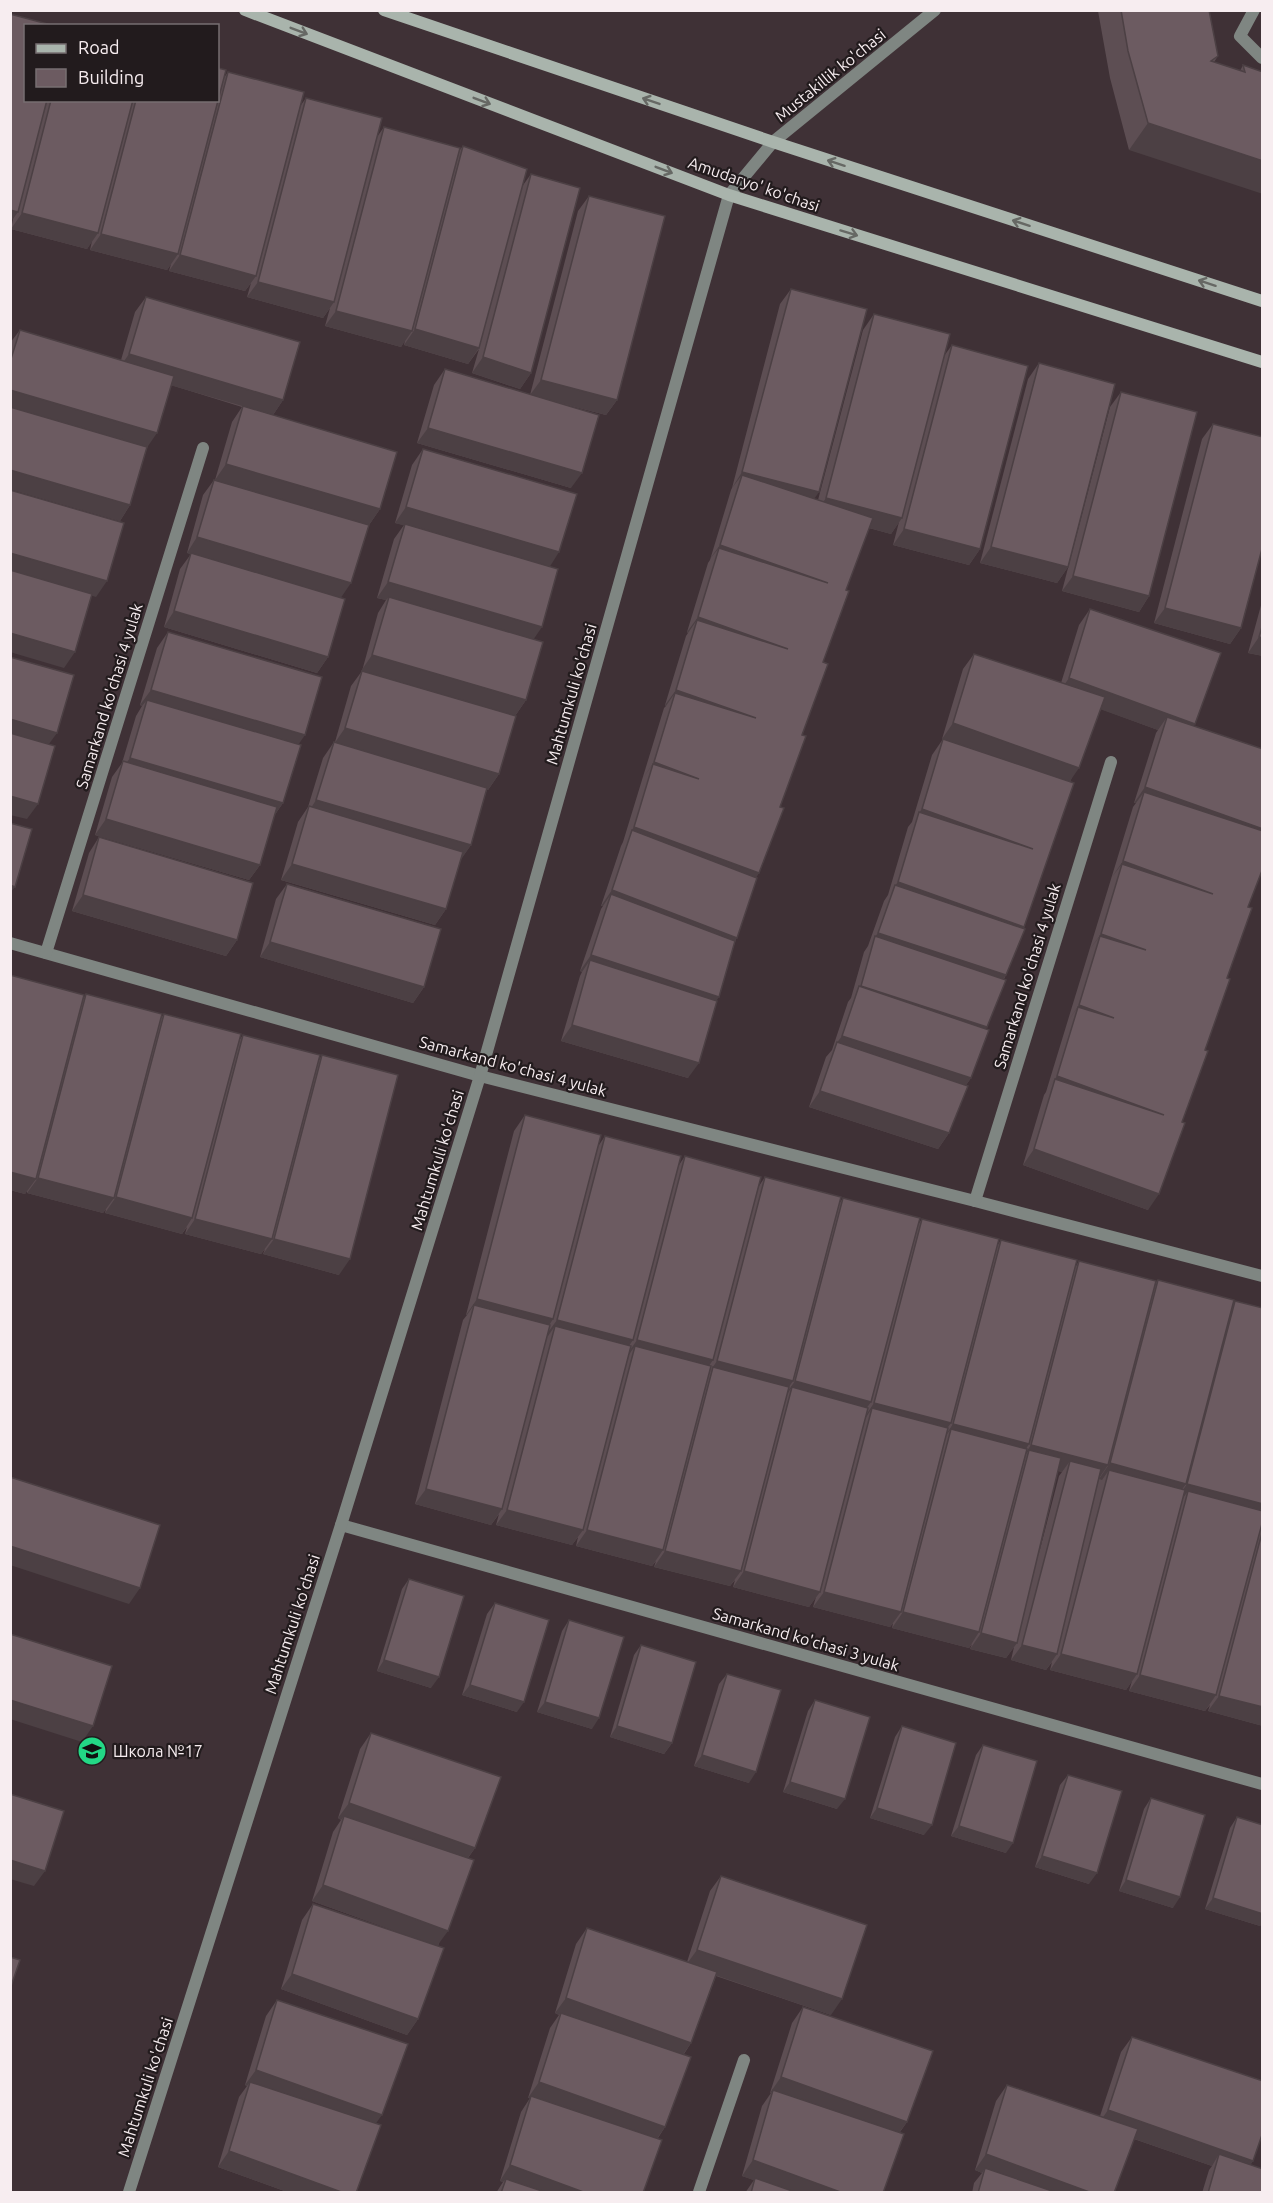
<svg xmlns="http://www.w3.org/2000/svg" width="1273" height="2203" font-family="Ubuntu,sans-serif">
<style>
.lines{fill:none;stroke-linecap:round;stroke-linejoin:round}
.lane{stroke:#7f8682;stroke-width:12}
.street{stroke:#7f8682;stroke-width:12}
.secondary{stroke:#a9b4ac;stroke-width:12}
.wall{fill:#5d4e53;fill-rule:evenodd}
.shaded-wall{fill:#4c4044}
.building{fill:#6c5b61;stroke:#4c4044;stroke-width:1.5}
.oneway{stroke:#666864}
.labels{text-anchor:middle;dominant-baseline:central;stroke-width:4.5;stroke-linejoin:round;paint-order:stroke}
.street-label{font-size:16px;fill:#f7edf0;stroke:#221b1d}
.poi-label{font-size:16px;fill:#f7edf0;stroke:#221b1d;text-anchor:start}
</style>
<rect width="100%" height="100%" fill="#3f3136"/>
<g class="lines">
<polyline class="lane" points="1254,10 1240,36 1262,58"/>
<g class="street">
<polyline points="10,943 480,1076 975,1201 1262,1276"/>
<polyline points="46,953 203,448"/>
<polyline points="975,1201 1111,762"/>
<polyline points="341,1525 1262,1784"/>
<polyline points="129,2192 341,1525 480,1076 729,195 773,142 935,10"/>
<polyline points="699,2192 744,2060"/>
</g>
<g class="secondary">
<polyline points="245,10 729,195 1262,362"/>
<polyline points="384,10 773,142 1262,301"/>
</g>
</g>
<g class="wall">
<polygon points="1209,10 1218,56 1214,62 1240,71 1243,65 1263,72 1129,150 1110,78 1098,11"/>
<polygon points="228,72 301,105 306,98 377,137 384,127 459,151 463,146 521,188 531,174 531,373 520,389 472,373 479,349 468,364 404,345 405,340 401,347 325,326 330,308 323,318 247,297 251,283 245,291 169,271 171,264 167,270 90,250 92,241 87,249 11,229 13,219 26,100 218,100 223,79"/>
<polygon points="589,196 617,400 606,415 544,399 571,488 417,443 434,385 445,369 530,395 578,211"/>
<polygon points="791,289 814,499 818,500 863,330 874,314 944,356 952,345 980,549 969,565 893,545 899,522 891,534 869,528 846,590 823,662 780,807 759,873 756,877 716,1001 688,1078 561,1041 580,976 582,972 580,971 601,909 603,906 601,906 621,846 623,842 664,708 666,706 665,705 686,636 688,633 687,632 708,563 710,560 731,490 732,488 780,304"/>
<polygon points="146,297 283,400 273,415 380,509 369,525 215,480 232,422 242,407 171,385 147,448 130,505 120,521 10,489 10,343 20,330 121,360 135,312"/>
<polygon points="1039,363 1068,567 1057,583 980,563 1028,379"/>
<polygon points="1121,392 1149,596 1139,612 1062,591 1110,407"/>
<polygon points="1213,424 1241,628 1230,644 1154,623 1202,439"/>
<polygon points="423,449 549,567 533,640 526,700 515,716 499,774 488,790 487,789 471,845 460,860 446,909 435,925 281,880 298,822 308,807 323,758 334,742 335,742 351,686 362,671 378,613 386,600 377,598 394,539 404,525 395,523 412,465"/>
<polygon points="214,480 341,598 328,657 317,673 164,627 180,569 191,554 187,553 203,495"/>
<polygon points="1263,598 1263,656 1248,653"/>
<polygon points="1090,609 1193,726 1248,907 1227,978 1148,1210 1023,1165 1044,1095 1046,1092 1133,807 1136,803 1134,803 1156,733 1158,730 1101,709 1070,782 1024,927 1006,975 1004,979 985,1029 971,1078 966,1085 949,1133 938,1149 809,1107 826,1057 832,1050 848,1002 851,998 864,952 868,946 884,901 888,895 908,827 912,822 932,755 943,739 942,739 963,669 974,654 1061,683 1079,625"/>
<polygon points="168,632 299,745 283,803 274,816 260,865 249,880 95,835 112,777 122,763 136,716 142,706 140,705 157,648"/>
<polygon points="99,837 237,940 226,956 72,911 89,853"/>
<polygon points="287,884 424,987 413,1003 260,957 276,899"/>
<polygon points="10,975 83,999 86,994 161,1018 164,1014 238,1042 243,1035 319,1060 322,1055 339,1275 263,1254 265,1249 261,1254 185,1234 187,1227 182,1234 105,1213 106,1209 103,1213 27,1193 27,1191 25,1194 10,1190"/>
<path d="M525,1115L599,1145L605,1136L679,1165L685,1156L759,1186L765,1177L839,1204L843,1198L917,1226L922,1219L997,1246L1001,1240L1076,1266L1079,1261L1155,1283L1158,1280L1232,1305L1235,1301L1263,1308V1726L1208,1711L1210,1705L1205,1711L1129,1691L1132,1681L1126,1690L1050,1670L1052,1662L1046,1670L1011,1660L1014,1647L1006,1658L970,1649L972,1644L969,1648L892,1628L893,1623L890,1627L813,1607L816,1597L809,1607L733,1587L735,1580L730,1586L654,1567L656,1561L652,1566L576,1546L578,1537L572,1545L496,1525L499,1514L491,1525L415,1504L463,1320L467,1315H466L514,1131ZM1058,1471L1062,1472L1059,1476L1038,1557Z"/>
<polygon points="409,1579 431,1688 377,1671 402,1589"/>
<polygon points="495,1603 517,1712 462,1695 487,1614"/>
<polygon points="569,1620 592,1729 537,1712 562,1631"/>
<polygon points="641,1645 672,1743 664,1754 610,1737 634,1655"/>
<polygon points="727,1674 749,1783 694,1766 719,1684"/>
<polygon points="815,1700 837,1809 783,1792 808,1711"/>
<polygon points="902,1726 924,1835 870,1818 895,1737"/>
<polygon points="371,1733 475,1848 468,1858 438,1946 418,2019 407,2035 281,1989 302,1920 313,1904 426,1942 312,1901 333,1832 341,1820 338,1818 360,1749"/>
<polygon points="983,1745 1006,1853 951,1836 976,1755"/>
<polygon points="1068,1775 1089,1884 1035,1867 1060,1785"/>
<polygon points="1151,1798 1173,1908 1119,1891 1144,1809"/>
<polygon points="1237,1817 1263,1825 1263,1922 1260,1926 1205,1909 1230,1828"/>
<polygon points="721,1876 831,2015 716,1976 691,2043 684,2054 665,2127 658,2138 643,2193 496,2193 503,2182 500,2181 521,2112 530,2098 528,2098 550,2028 559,2015 555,2013 576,1944 587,1928 687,1962 710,1891"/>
<polygon points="277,2000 376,2124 356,2193 290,2193 218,2167 239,2097 247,2086 245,2085 266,2016"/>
<polygon points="803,2007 907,2122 900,2132 883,2193 745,2193 754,2180 742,2176 762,2106 771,2093 770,2093 792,2023"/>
<polygon points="1132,2037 1253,2161 1250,2165 1263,2193 1202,2193 1209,2170 1212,2166 1134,2139 1114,2193 972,2193 974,2183 982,2173 975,2170 996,2101 1007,2085 1100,2116 1121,2052"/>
</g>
<g class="shaded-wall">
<polygon points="1148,123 1263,161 1263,194 1129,150"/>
<polygon points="10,210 18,212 10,223"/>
<polygon points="22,213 98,233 87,249 11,229"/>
<polygon points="101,234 178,254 167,270 90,250"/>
<polygon points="180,255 256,276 245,291 169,271"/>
<polygon points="258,282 334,302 323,318 247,297"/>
<polygon points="336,311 412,331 401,347 325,326"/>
<polygon points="415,329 479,348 468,364 404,345"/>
<polygon points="129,354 283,400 273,415 118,370"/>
<polygon points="483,357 531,373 520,389 472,373"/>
<polygon points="541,380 617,400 606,415 530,395"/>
<polygon points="10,390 157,433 146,449 10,409"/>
<polygon points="428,428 582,473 571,488 417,443"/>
<polygon points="226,464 380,509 369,525 215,480"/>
<polygon points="10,470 130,505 120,521 10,489"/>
<polygon points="742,472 819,492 808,508 742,475 732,488"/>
<polygon points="826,498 902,518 891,534 815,513"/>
<polygon points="406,507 559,552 549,568 395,523"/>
<polygon points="904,529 980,549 969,565 893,545"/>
<polygon points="197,537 351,583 340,599 187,553"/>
<polygon points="720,545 828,583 719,548 709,560"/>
<polygon points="991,547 1068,567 1057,583 980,563"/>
<polygon points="10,553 107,581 96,597 10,571"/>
<polygon points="1073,576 1149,596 1139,612 1062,591"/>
<polygon points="388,582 542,627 531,643 389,597 386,600 377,598"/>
<polygon points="1165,608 1241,628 1230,644 1154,623"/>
<polygon points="174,611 328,657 317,673 164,627"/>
<polygon points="698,617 788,649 697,620 688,633 687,632"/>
<polygon points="10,633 75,652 64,668 10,652"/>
<polygon points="1259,637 1263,638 1263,656 1248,653"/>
<polygon points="372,655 526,700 515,716 361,671"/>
<polygon points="1069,678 1195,724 1184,740 1167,717 1158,730 1058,694"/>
<polygon points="151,690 305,735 294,751 147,700 142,706 140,705"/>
<polygon points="676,690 756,718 675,693 666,706 665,705"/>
<polygon points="10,719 57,733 46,748 10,738"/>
<polygon points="953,723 1079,768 1068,784 942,739"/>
<polygon points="345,728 499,774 488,790 334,744"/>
<polygon points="130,758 283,803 272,819 119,773"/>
<polygon points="654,762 699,779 653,764 643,778"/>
<polygon points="1145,787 1263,829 1263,845 1144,792 1136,803 1134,803"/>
<polygon points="10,796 38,804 27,819 10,815"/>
<polygon points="316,800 471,845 460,861 306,816"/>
<polygon points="922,809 1033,849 918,814"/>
<polygon points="106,819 260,865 249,880 95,835"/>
<polygon points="634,827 759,873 748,889 631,831"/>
<polygon points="1123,861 1213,894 1122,864 1112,877"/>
<polygon points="292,864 446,909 435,925 281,880"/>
<polygon points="898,882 1024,927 1013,942 894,887"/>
<polygon points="10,885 15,887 10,893"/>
<polygon points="612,890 737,938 726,953 611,894 603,906 601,906"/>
<polygon points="83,895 237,940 226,956 72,911"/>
<polygon points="878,933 1006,975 995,991 874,938"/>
<polygon points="1101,934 1146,950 1100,936 1090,949"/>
<polygon points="270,942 424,987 413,1003 260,957"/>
<polygon points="591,955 719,997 708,1013 590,960 582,972 580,971"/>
<polygon points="861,986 987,1027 976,1042 858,990"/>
<polygon points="1079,1005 1114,1018 1078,1007 1068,1021"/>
<polygon points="572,1025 699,1063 688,1078 561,1041"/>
<polygon points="842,1036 971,1078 960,1094 836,1044"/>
<polygon points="1057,1076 1164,1115 1055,1079 1046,1092"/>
<polygon points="820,1091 949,1133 938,1149 809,1107"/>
<polygon points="1034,1149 1159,1194 1148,1210 1023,1165"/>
<polygon points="10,1172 36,1179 25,1194 10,1190"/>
<polygon points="38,1178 114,1198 103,1213 27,1193"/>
<polygon points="116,1197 192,1218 182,1234 105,1213"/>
<polygon points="195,1219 272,1239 261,1254 185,1234"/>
<polygon points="274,1239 350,1259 339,1275 263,1254"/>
<polygon points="477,1299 553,1319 543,1335 474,1305 467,1315 466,1315"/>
<polygon points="557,1320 633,1340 622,1356 555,1326 548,1336 546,1335"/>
<polygon points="637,1340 713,1360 702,1376 635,1346 628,1356 626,1356"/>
<polygon points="717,1361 793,1381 782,1397 713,1367 706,1377"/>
<polygon points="795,1381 871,1402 860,1417 792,1387 785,1397 784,1397"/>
<polygon points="874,1403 951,1423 940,1438 872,1408 865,1419 864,1418"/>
<polygon points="953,1424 1029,1444 1019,1460 951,1429 943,1439"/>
<polygon points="1031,1445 1108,1465 1097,1481 1070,1461 1062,1472 1026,1462 1029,1450 1021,1461 1020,1461"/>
<polygon points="1110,1463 1186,1484 1175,1499 1109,1470 1102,1480 1099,1479"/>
<polygon points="1187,1484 1263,1504 1263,1506 1253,1520 1188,1491 1181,1501 1176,1500"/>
<polygon points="426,1489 502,1509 491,1525 415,1504"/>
<polygon points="507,1510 583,1530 572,1545 496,1525"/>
<polygon points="587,1530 663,1550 652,1566 576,1546"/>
<polygon points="10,1546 140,1588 129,1604 10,1565"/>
<polygon points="665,1551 741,1571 730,1586 654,1567"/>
<polygon points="744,1571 820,1592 809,1607 733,1587"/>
<polygon points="824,1592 901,1612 890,1627 813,1607"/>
<polygon points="903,1612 979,1632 969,1648 892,1628"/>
<polygon points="981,1633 1017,1643 1006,1658 970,1649"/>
<polygon points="1022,1645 1057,1654 1046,1670 1011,1660"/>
<polygon points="1061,1654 1137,1674 1126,1690 1050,1670"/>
<polygon points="384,1660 439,1677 431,1688 377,1671"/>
<polygon points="1140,1675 1216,1695 1205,1711 1129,1691"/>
<polygon points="470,1685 524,1702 517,1712 462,1695"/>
<polygon points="1219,1696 1263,1707 1263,1726 1208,1711"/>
<polygon points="10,1700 93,1726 82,1742 10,1719"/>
<polygon points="545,1702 599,1718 592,1729 537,1712"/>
<polygon points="617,1726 672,1743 664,1754 610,1737"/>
<polygon points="702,1755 756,1772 749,1783 694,1766"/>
<polygon points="790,1782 845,1799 837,1809 783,1792"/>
<polygon points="349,1803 475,1848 464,1863 344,1816 341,1820 338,1818"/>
<polygon points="877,1808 932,1825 924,1835 870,1818"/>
<polygon points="959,1826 1013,1843 1006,1853 951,1836"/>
<polygon points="1042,1856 1097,1873 1089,1884 1035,1867"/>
<polygon points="10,1860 45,1871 34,1886 10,1879"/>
<polygon points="1126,1880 1180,1897 1173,1908 1119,1891"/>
<polygon points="323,1885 448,1931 437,1946 312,1901"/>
<polygon points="1213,1898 1263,1914 1263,1922 1260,1926 1205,1909"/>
<polygon points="697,1950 842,1999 831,2015 686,1965"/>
<polygon points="292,1974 418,2019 407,2035 281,1989"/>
<polygon points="566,1998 691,2043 680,2059 561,2013 559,2015 555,2013"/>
<polygon points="256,2070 382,2115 371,2130 250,2082 247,2086 245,2085"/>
<polygon points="781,2077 907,2122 896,2137 773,2090 771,2093 770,2093"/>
<polygon points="539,2082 665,2127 654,2143 531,2096 530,2098 528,2098"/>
<polygon points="1108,2110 1253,2161 1242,2176 1219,2154 1212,2166 1097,2126"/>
<polygon points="229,2151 344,2193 290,2193 218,2167"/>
<polygon points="986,2154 1092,2193 1038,2193 985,2168 982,2173 975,2170"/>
<polygon points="753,2160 843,2193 789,2193 742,2176"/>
<polygon points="510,2165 586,2193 532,2193 506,2179 503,2182 500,2181"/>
</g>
<g class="building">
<polygon points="1121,10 1209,10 1218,56 1211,61 1245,72 1243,65 1263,72 1263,161 1148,123 1128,51"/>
<polygon points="10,14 55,26 26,26 26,100 47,100 18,212 10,210"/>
<polygon points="218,68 226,70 178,254 101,234 136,100 218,100"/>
<polygon points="228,72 304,92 256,276 180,255"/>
<polygon points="306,98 382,118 334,302 258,282"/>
<polygon points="51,100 133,100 98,233 22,213"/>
<polygon points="384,127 460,148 412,331 336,311"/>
<polygon points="463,146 527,169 479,348 415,329"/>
<polygon points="531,174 580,188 531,373 483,357"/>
<polygon points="589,196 665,216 617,400 541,380"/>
<polygon points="791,289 867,309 819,492 742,472"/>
<polygon points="146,297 300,342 283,400 129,354"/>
<polygon points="874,314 950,334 902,518 826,498"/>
<polygon points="20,330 174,376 157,433 10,390 10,362"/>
<polygon points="952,345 1028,366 980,549 904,529"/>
<polygon points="1039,363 1115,384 1068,567 991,547"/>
<polygon points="445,369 599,415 582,473 428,428"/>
<polygon points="1121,392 1197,412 1149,596 1073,576"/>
<polygon points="243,406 397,452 380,509 226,464"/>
<polygon points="10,407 147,447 130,505 10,470"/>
<polygon points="1213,424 1263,437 1263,545 1241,628 1165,608"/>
<polygon points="423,449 577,494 559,552 406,507"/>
<polygon points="742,475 873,518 846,590 849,591 823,662 828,664 802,735 806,736 780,807 784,808 759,873 634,827 653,764 699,779 654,762 675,693 756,718 676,690 697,620 788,649 698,617 719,548 828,583 720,545"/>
<polygon points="214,480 369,525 351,583 197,537"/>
<polygon points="10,490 124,523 107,581 10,553"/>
<polygon points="405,524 558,569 542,627 388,582"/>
<polygon points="191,553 345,599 328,657 174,611"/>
<polygon points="10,570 92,594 75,652 10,633"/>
<polygon points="389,597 543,642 526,700 372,655"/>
<polygon points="1090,609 1221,653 1195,724 1069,678"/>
<polygon points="1263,624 1263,638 1259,637"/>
<polygon points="168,632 322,677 305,735 151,690"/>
<polygon points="974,654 1105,697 1079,768 953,723"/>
<polygon points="10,657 74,675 57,733 10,719"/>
<polygon points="362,671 516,716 499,774 345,728"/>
<polygon points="147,700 301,745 283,803 130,758"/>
<polygon points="1167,717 1263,749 1263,829 1145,787"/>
<polygon points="10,733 55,746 38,804 10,796"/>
<polygon points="943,739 1074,783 1024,927 898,882 919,812 1033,849 922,809"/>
<polygon points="334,742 487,788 471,845 316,800"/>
<polygon points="123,761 277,807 260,865 106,819"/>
<polygon points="1144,792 1263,831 1263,868 1248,907 1252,908 1227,978 1230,979 1205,1050 1208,1051 1182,1122 1185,1123 1159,1194 1034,1149 1055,1079 1164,1115 1057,1076 1078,1007 1114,1018 1079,1005 1100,936 1146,950 1101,934 1122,864 1213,894 1123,861"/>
<polygon points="309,806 463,852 446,909 292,864"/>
<polygon points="10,823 32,829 15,887 10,885"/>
<polygon points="632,830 757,878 737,938 612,890"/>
<polygon points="99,837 253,883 237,940 83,895"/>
<polygon points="287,884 441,929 424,987 270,942"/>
<polygon points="895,885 1025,929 1006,975 878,933"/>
<polygon points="611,894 735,941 719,997 591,955"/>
<polygon points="875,936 1006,980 987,1027 861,986"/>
<polygon points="590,960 717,1001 699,1063 572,1025"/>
<polygon points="10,975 84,995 36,1179 10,1172"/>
<polygon points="859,986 989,1030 971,1078 842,1036"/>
<polygon points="86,994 162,1014 114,1198 38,1178"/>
<polygon points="164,1014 241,1034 192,1218 116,1197"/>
<polygon points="243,1035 320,1055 272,1239 195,1219"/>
<polygon points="837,1042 968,1086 949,1133 820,1091"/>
<polygon points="322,1055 398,1075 350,1259 274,1239"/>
<polygon points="525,1115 601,1135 553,1319 477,1299"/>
<polygon points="605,1136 681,1156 633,1340 557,1320"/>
<polygon points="685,1156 761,1177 713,1360 637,1340"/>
<polygon points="765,1177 841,1197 793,1381 717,1361"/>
<polygon points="843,1198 920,1218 871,1402 795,1381"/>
<polygon points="922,1219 999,1239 951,1423 874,1403"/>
<polygon points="1001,1240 1077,1260 1029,1444 953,1424"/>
<polygon points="1079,1261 1156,1281 1108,1465 1031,1445"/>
<polygon points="1158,1280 1234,1300 1186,1484 1110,1463"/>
<polygon points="1235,1301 1263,1308 1263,1504 1187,1484"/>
<polygon points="474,1305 550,1325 502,1509 426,1489"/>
<polygon points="555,1326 631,1346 583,1530 507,1510"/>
<polygon points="635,1346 711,1366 663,1550 587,1530"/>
<polygon points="713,1367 789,1387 741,1571 665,1551"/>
<polygon points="792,1387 868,1408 820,1592 744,1571"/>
<polygon points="872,1408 948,1428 901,1612 824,1592"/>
<polygon points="951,1429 1027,1449 979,1632 903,1612"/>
<polygon points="1029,1450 1061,1458 1017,1643 981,1633"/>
<polygon points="1070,1461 1101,1469 1057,1654 1022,1645"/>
<polygon points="1109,1470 1185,1490 1137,1674 1061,1654"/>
<polygon points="10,1477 160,1525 140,1588 10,1546"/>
<polygon points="1188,1491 1263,1511 1263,1520 1216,1695 1140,1675"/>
<polygon points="1263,1529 1263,1707 1219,1696"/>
<polygon points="409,1579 464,1596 439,1677 384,1660"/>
<polygon points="495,1603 549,1620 524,1702 470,1685"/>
<polygon points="569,1620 624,1637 599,1718 545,1702"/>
<polygon points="10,1634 112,1666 93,1726 10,1700"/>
<polygon points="641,1645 696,1662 672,1743 617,1726"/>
<polygon points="727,1674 781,1690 756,1772 702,1755"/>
<polygon points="815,1700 870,1717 845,1799 790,1782"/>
<polygon points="902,1726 956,1743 932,1825 877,1808"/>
<polygon points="371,1733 501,1777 475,1848 349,1803"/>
<polygon points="983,1745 1037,1761 1013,1843 959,1826"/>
<polygon points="1068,1775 1122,1791 1097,1873 1042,1856"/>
<polygon points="10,1794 64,1811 45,1871 10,1860"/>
<polygon points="1151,1798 1205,1815 1180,1897 1126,1880"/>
<polygon points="344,1816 474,1860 448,1931 323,1885"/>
<polygon points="1237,1817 1263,1825 1263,1914 1213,1898"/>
<polygon points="721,1876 867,1925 842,1999 697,1950"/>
<polygon points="313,1904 444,1948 418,2019 292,1974"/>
<polygon points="587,1928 717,1972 691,2043 566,1998"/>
<polygon points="10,1957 20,1960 10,1989"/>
<polygon points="277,2000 408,2044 382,2115 256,2070"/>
<polygon points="803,2007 933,2051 907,2122 781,2077"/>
<polygon points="561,2013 691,2057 665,2127 539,2082"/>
<polygon points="1132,2037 1263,2081 1263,2132 1253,2161 1108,2110"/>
<polygon points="250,2082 381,2125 356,2193 344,2193 229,2151"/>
<polygon points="1007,2085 1138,2129 1114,2193 1092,2193 986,2154"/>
<polygon points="773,2090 904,2134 883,2193 843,2193 753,2160"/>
<polygon points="531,2096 662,2140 643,2193 586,2193 510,2165"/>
<polygon points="1219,2154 1263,2169 1263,2193 1208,2193"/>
<polygon points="985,2168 1058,2193 978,2193"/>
<polygon points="755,2178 798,2193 751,2193"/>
<polygon points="506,2179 548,2193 501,2193"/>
</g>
<defs><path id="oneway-shaft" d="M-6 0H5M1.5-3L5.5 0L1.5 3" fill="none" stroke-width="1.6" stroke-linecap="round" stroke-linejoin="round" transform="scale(1.5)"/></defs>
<g class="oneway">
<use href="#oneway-shaft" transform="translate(299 31) rotate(21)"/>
<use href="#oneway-shaft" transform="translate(482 101) rotate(21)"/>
<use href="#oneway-shaft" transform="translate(651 101) rotate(-161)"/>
<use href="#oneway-shaft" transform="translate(836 163) rotate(-162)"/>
<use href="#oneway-shaft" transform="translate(664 170) rotate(21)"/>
<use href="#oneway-shaft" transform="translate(1021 223) rotate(-162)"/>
<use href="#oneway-shaft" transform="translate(849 233) rotate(17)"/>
<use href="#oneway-shaft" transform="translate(1207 283) rotate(-162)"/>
</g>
<defs>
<g id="school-disc" transform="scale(1.5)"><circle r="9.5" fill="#23d886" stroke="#221b1d"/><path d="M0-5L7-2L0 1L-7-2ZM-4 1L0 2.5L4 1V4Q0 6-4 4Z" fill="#111"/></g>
</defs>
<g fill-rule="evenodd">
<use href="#school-disc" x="92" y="1751"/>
</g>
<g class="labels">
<g class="street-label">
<text transform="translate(830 75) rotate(-39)">Mustakillik ko'chasi</text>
<text transform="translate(754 184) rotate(19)">Amudaryo' ko'chasi</text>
<text transform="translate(571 694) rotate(-74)">Mahtumkuli ko'chasi</text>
<text transform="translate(109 696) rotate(-73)">Samarkand ko'chasi 4 yulak</text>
<text transform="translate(1027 976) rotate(-73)">Samarkand ko'chasi 4 yulak</text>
<text transform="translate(513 1066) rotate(15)">Samarkand ko'chasi 4 yulak</text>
<text transform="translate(437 1160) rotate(-73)">Mahtumkuli ko'chasi</text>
<text transform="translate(292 1624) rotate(-72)">Mahtumkuli ko'chasi</text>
<text transform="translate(806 1639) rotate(16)">Samarkand ko'chasi 3 yulak</text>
<text transform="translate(145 2087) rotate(-72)">Mahtumkuli ko'chasi</text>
</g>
<g class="poi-label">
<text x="113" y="1751">Школа №17</text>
</g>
</g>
<rect width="1273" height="2203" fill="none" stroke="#f7edf0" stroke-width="24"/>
<rect x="24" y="24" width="195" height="78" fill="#221b1d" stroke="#776f71" stroke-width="1.5"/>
<rect x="36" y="44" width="30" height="9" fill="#a9b4ac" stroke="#776f71" stroke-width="1.5"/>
<text x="78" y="54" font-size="18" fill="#f7edf0">Road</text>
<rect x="36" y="69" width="30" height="18" fill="#6c5b61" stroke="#776f71" stroke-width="1.5"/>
<text x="78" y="84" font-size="18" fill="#f7edf0">Building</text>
</svg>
